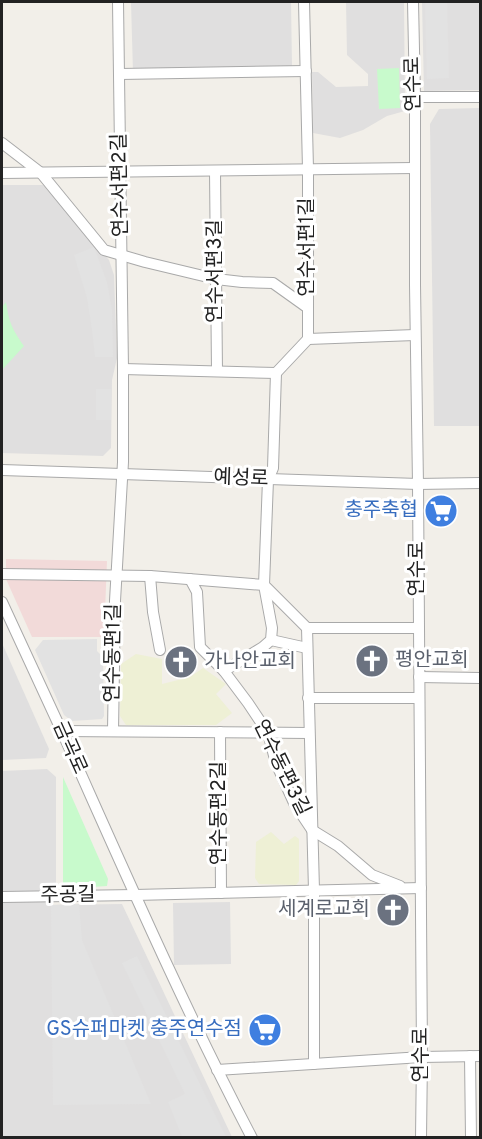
<svg xmlns="http://www.w3.org/2000/svg" width="482" height="1139" font-family="Overpass,'Noto Sans KR',sans-serif">
<style>
.residential{fill:#e0dfdf}
.commercial{fill:#f2dad9}
.farmland{fill:#eef0d5}
.park{fill:#c8facc}
.parking{fill:#e2e2e2}
.lines{fill:none;stroke-linecap:round;stroke-linejoin:round}
.minor-casing{stroke:#a9a9a9;stroke-width:12}
.minor{stroke:#fff;stroke-width:10}
.labels{text-anchor:middle;dominant-baseline:central;stroke-width:6;stroke-linejoin:round;paint-order:stroke}
.street-label{font-size:20px;fill:#222;stroke:#fff}
.shop-label{font-size:20px;fill:#366cbe;stroke:#fff;text-anchor:end}
.worship-label{font-size:20px;fill:#5b616d;stroke:#fff;text-anchor:start}
</style>
<rect width="100%" height="100%" fill="#f2efe9"/>
<g class="residential">
<polygon points="131,2 291,2 292,68 133,72"/>
<polygon points="346,2 404,2 405,111 387,116 363,130 340,138 313,133 312,72 318,72 336,87 368,86 368,74 347,55"/>
<polygon points="422,2 480,2 480,90 424,91"/>
<polygon points="480,108 480,426 434,426 430,124 439,109"/>
<polygon points="2,185 43,185 109,260 114,275 117,358 112,380 111,448 103,456 2,453"/>
<polygon points="2,643 49,749 46,758 2,760"/>
<polygon points="47,769 56,777 56,891 50,896 51,905 122,904 232,1137 2,1137 2,771"/>
<polygon points="230,902 231,964 174,965 173,903"/>
</g>
<polygon class="commercial" points="6,559 107,561 104,637 32,637 6,579"/>
<g class="farmland">
<polygon points="136,654 162,659 162,684 190,677 203,668 226,684 216,694 232,713 216,725 126,725 120,716 121,664"/>
<polygon points="271,832 284,844 295,836 299,839 299,881 296,885 259,884 255,878 256,842"/>
</g>
<g class="park">
<polygon points="399,68 400,108 379,109 377,69"/>
<path d="M6,302C9,322 12,329 24,346L2,370V307Z"/>
<polygon points="63,777 108,879 107,886 63,889"/>
</g>
<g class="parking">
<polygon points="425,2 447,2 449,78 427,79"/>
<polygon points="94,247 107,282 112,310 113,357 95,357 92,330 87,298 74,255"/>
<rect x="96" y="389" width="15" height="31"/>
<polygon points="97,639 97,651 103,657 104,716 102,719 72,721 64,715 35,650 43,640"/>
<polygon points="79,904 82,940 151,1104 53,1105 51,905"/>
<polygon points="137,956 226,1137 182,1137 168,1102 185,1094 122,963"/>
</g>
<g class="lines">
<g class="minor-casing">
<g id="minor">
<polyline points="304,2 308,169 308,339 276,373 273,468 268,480 264,585 307,628 314,890 314,1064"/>
<polyline points="413,2 415,97 415,285 418,484 422,1057 421,1138"/>
<polyline points="120,74 306,71"/>
<polyline points="415,97 480,97"/>
<polyline points="2,143 41,173 104,250 145,262 216,279 242,282 273,283 308,308"/>
<polyline points="215,171 217,371"/>
<polyline points="2,173 414,168"/>
<polyline points="308,339 415,335"/>
<polyline points="123,369 276,373"/>
<polyline points="2,470 418,484 480,483"/>
<polyline points="2,574 150,576 264,585 272,628 271,640 263,647 224,671"/>
<polyline points="150,576 153,612 160,650"/>
<polyline points="190,579 197,592 200,647 224,671 248,703 268,733 276,763 294,803 312,830 338,846 372,875 400,886"/>
<path d="M2,602C22,646 43,690 63,734C124,870 183,1006 252,1138"/>
<polyline points="307,628 418,628"/>
<polyline points="271,640 307,648"/>
<polyline points="419,677 480,678"/>
<polyline points="308,698 419,698"/>
<polyline points="62,731 309,733"/>
<polyline points="113,731 115,601 123,462 123,369 118,2"/>
<polyline points="220,732 221,893"/>
<polyline points="2,897 135,895 421,888"/>
<polyline points="470,1056 471,1138"/>
<polyline points="217,1070 422,1057 480,1056"/>
</g>
</g>
<use href="#minor" class="minor"/>
</g>
<defs>
<g id="supermarket-disc" transform="scale(1.725)"><circle r="9.5" fill="#3f7fe0" stroke="#fff"/><path d="M-6-5.5h2.5l.6 2H6L4.5 2H-2.5L-4.4-4H-6ZM-1.5 3.2a1.3 1.3 0 1 0 .1 0ZM3 3.2a1.3 1.3 0 1 0 .1 0Z" fill="#fff"/></g>
<g id="church-disc" transform="scale(1.725)"><circle r="9.5" fill="#6b7280" stroke="#fff"/><path d="M-1.2-6h2.4v3.5h3.3v2.4h-3.3V6h-2.4V-.1h-3.3v-2.4h3.3Z" fill="#fff"/></g>
</defs>
<g fill-rule="evenodd">
<use href="#supermarket-disc" x="441" y="511"/>
<use href="#church-disc" x="372" y="661"/>
<use href="#church-disc" x="181" y="662"/>
<use href="#church-disc" x="393" y="910"/>
<use href="#supermarket-disc" x="265" y="1030"/>
</g>
<g class="labels">
<g class="street-label">
<text transform="translate(414 84) rotate(-91)">연수로</text>
<text transform="translate(121 185) rotate(-91)">연수서편2길</text>
<text transform="translate(308 247) rotate(-90)">연수서편1길</text>
<text transform="translate(216 271) rotate(-90)">연수서편3길</text>
<text transform="translate(241 479) rotate(2)">예성로</text>
<text transform="translate(418 569) rotate(-90)">연수로</text>
<text transform="translate(114 653) rotate(-89)">연수동편1길</text>
<text transform="translate(69 748) rotate(66)">금곡로</text>
<text transform="translate(281 768) rotate(64)">연수동편3길</text>
<text transform="translate(220 813) rotate(-90)">연수동편2길</text>
<text transform="translate(68 896) rotate(-1)">주공길</text>
<text transform="translate(422 1055) rotate(-90)">연수로</text>
</g>
<g class="shop-label">
<text x="418" y="511">충주축협</text>
<text x="242" y="1030">GS슈퍼마켓 충주연수점</text>
</g>
<g class="worship-label">
<text x="395" y="661">평안교회</text>
<text x="204" y="662">가나안교회</text>
<text x="370" y="910" text-anchor="end">세계로교회</text>
</g>
</g>
<rect width="482" height="1139" fill="none" stroke="#222222" stroke-width="6"/>
</svg>
